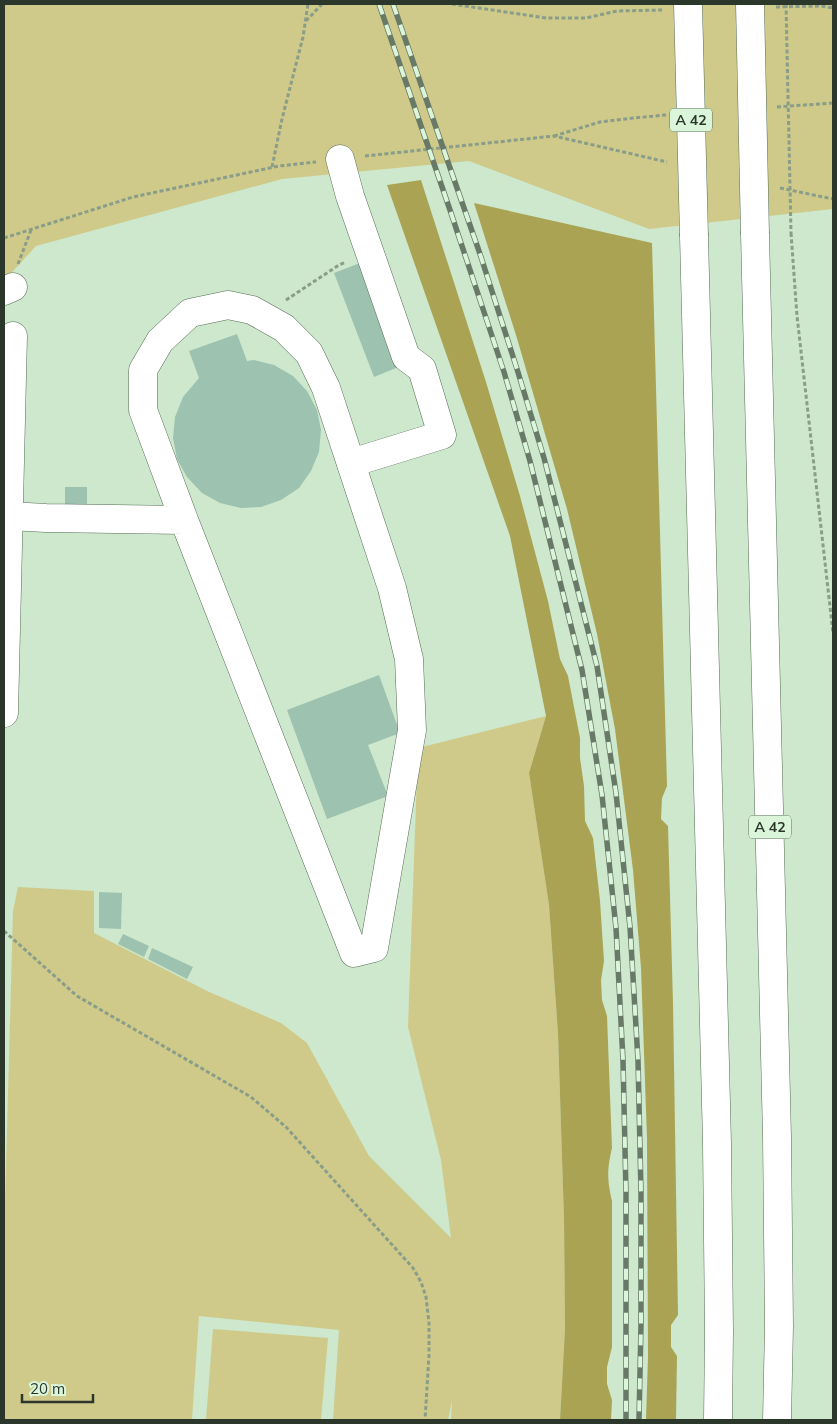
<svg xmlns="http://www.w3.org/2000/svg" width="837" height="1424" font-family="Mulish,sans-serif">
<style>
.green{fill:#cfca8a}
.forest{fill:#aaa354}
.building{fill:#9ec2b0}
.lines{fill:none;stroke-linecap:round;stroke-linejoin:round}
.minor-casing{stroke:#566d55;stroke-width:29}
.highway-casing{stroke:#566d55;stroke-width:29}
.path{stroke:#899d89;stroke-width:3;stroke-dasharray:4 2.5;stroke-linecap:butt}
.minor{stroke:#fff;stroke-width:28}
.highway{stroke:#fff;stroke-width:28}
.rail-casing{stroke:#687968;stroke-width:5.5}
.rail{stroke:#daf5d9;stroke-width:4;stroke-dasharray:11;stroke-linecap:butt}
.highway-bridge-casing{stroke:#566d55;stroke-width:29;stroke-linecap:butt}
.path-bridge{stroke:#899d89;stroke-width:3;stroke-dasharray:4 2.5;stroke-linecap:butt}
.highway-bridge{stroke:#fff;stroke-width:28}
.labels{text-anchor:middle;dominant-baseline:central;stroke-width:4;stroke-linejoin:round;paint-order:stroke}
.shield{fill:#daf5d9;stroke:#607060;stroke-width:1}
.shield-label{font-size:14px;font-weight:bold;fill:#2c372c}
</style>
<rect width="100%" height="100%" fill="#cde8cc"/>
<g class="green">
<polygon points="4,4 833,4 833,209 649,229 469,161 282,179 36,246 4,281"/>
<polygon points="546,716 529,773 549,905 558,1034 564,1219 565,1328 560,1420 451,1420 452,1401 448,1420 333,1420 339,1330 199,1316 192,1420 4,1420 4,1240 13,911 18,887 94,891 94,933 207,991 281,1023 307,1043 369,1156 451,1238 441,1160 408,1027 418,748"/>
<polygon points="213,1329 328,1338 321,1420 206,1420"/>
</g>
<g class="forest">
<path d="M421,180L486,382L520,496L548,601L560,659L568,676L580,738V758L584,786L585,821L593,838L600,901L604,961L601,980L602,1000L607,1016L612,1148C607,1169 607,1180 612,1201V1347L607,1367V1384L612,1400L611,1420H560L565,1328L564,1219L558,1034L549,905L529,773L546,716L510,536L387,185Z"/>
<polygon points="474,203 652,243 667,786 662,798 661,819 668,826 673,1003 678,1315 671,1325 671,1347 677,1356 676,1420 646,1420 648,1357 647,1138 641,968 633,870 615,729 597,634 567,509 516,335"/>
</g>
<g class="building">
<polygon points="360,263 401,366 374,377 334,273"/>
<polygon points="237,334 247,361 254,360 274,365 293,376 307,391 317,410 321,430 319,452 311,471 299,488 281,500 261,507 241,508 220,503 202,493 187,477 177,459 173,438 175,417 183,397 199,378 189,351"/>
<rect x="65" y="487" width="22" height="18"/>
<polygon points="379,675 400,733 368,745 388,796 327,819 287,710"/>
<polygon points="99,892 122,893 121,929 99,928"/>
<polygon points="123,934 149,946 144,957 118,944"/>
<polygon points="152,948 193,967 187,979 148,959"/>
</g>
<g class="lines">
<g class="minor-casing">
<g id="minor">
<polyline points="340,159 350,196 406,357 422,369 442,435 351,463"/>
<polyline points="4,291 13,287"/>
<polyline points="9,516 46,518 184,520 143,410 143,370 160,341 190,313 228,305 252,310 284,328 309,353 326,388 392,588 409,659 412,730 374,948 354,953 184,520"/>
<polyline points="4,713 13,336"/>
</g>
</g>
<g class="highway-casing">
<g id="highway">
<polyline points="755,234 777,1137 779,1326 777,1420"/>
<polyline points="694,236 717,1143 719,1331 718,1420"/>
</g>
</g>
<g class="path">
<polyline points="452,4 546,18 586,18 617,11 662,10"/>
<polyline points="776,7 821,6 833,8"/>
<polyline points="306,21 322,4"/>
<polyline points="777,107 833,103"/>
<polyline points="554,136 600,122 633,118 666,115"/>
<polyline points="365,156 554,136 667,162"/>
<polyline points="272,167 282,119 303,37 308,4"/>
<polyline points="780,188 833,199"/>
<polyline points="791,233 797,316 833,633"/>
<polyline points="4,238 133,197 279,166 316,162"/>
<polyline points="18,264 31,230"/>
<polyline points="286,300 339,265 346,262"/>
<polyline points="4,931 77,996 251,1097 286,1127 413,1268 421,1282 426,1297 429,1323 429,1355 425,1420"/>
</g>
<use href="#minor" class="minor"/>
<use href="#highway" class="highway"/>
<g class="rail-casing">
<g id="rail">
<polyline points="379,4 450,210 504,372 530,461 582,670 602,795 616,928 623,1060 626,1193 626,1420"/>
<polyline points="393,4 480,254 517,369 544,458 597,666 616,793 630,927 638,1060 641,1192 641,1325 639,1420"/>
</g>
</g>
<use href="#rail" class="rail"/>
<g class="highway-bridge-casing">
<g id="highway-bridge">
<polyline points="688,4 694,236"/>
<polyline points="750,4 755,234"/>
</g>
</g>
<polyline class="path-bridge" points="786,4 791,233"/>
<use href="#highway-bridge" class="highway-bridge"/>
</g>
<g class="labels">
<g class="shield">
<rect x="670" y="108.5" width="42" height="23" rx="4"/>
<rect x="749" y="815.5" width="42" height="23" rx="4"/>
</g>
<g class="shield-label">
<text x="691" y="120">A 42</text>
<text x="770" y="827">A 42</text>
</g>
</g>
<rect width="837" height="1424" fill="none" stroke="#2c372c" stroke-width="10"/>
<path d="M22 1394v8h71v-8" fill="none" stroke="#2c372c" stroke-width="2.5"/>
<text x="30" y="1394" font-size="15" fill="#2c372c" stroke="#daf5d9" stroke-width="4" paint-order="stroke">20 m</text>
</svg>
